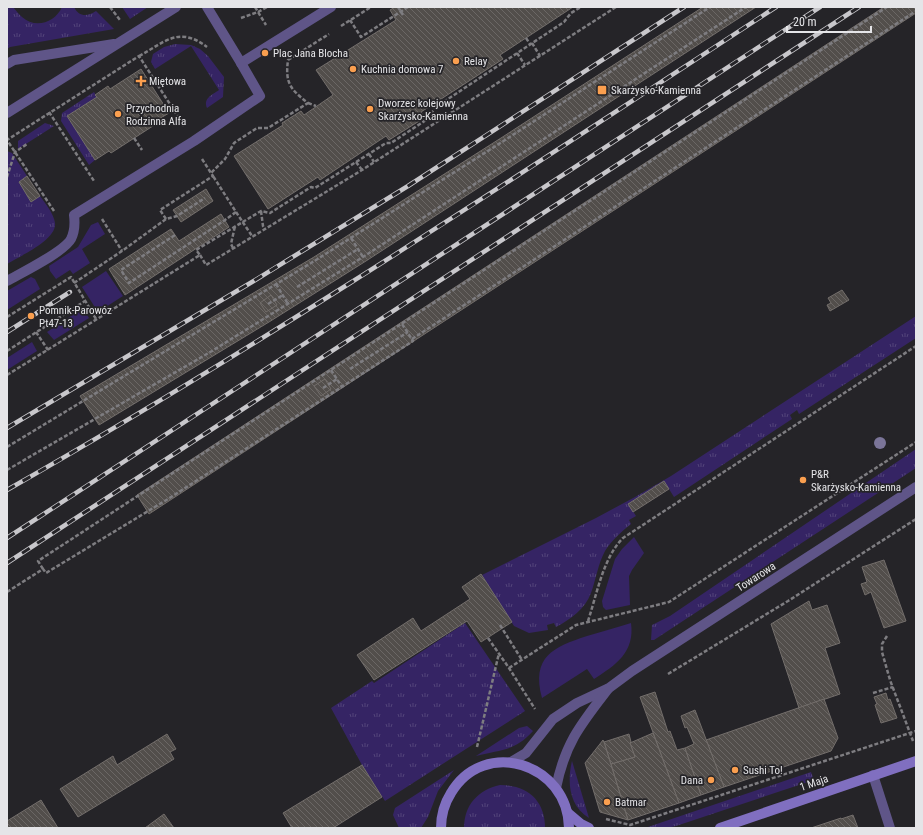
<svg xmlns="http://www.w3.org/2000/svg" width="923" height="835" font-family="'Roboto Condensed',sans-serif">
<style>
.grass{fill:url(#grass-tufts)}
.garden{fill:#352464}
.building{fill:url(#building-back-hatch);stroke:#736e6b}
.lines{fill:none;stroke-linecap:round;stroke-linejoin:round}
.path{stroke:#7e7d81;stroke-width:2.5;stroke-dasharray:4 2;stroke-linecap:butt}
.lane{stroke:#5f5588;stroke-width:10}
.street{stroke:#5f5588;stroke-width:10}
.secondary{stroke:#806fc0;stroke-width:10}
.rail-casing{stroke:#c8c7cb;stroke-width:4.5}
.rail{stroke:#252428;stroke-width:3;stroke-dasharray:9;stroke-linecap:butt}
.tree{fill:#7b7599}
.poi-dot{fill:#fa9f4f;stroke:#252428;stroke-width:1.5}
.labels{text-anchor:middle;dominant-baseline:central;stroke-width:3.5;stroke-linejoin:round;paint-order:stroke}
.poi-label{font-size:11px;fill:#e5e5e8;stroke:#252428;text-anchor:start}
.street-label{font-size:11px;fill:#e5e5e8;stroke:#252428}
</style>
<defs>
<pattern id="grass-tufts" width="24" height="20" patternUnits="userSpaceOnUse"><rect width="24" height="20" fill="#352464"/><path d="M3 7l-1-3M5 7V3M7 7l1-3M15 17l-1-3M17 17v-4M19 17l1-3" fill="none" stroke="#52447a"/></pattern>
<pattern id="building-back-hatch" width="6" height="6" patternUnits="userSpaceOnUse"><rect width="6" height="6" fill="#524e4b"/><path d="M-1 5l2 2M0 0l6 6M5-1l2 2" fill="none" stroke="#6b6765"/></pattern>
</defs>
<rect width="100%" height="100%" fill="#252428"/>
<g class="grass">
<path d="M10,7H13C16,10 18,14 22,17C35,29 55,23 62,7H74C79,17 87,17 96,11L114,29L10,47L7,49V9Z"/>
<polygon points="122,7 148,7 130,19"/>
<path d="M175,44L191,45L200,49L208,56L224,77L223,97L207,108C203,98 212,95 219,90L191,46L155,69L151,62L153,54L164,47Z"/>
<polygon points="94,92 97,97 67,116 95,160 89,165 61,121 62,113"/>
<polygon points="45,123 54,126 18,149 18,141"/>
<path d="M7,151L12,153L27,176L19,182L31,202L40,196C45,203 54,214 55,223C57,240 20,256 7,264Z"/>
<path d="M916,316V338L799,414L797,410L790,415L792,419L674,497L664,481L629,505L636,516L629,520L631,524C621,532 612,540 605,551C598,564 596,579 591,593C585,609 571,619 556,627L554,623L547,625L548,630L529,633L514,626L482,575L596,518L635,497L671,476Z"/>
<polygon points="916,449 916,468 654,640 651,640 652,625 670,616"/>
<polygon points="465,623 525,711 385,801 362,765 331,708 372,681 374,683"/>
<path d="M527,726L533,731C514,752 501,749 476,756L519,728Z"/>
<path d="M572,761L589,818C569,806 567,782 572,761Z"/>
<polygon points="454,770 438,791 428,817 421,828 399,828 393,815 395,808"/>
<polygon points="811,772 814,780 676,826 666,828 645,828"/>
<path d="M500,785C527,785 545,800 545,828H464C464,805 478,790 500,785Z"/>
</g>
<g class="garden">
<polygon points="98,222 105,234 82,249 90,263 73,274 70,270 56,279 50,271 49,266 78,247 91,225"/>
<polygon points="106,271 123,296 98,312 82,287"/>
<polygon points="31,277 35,279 40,289 7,310 7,291"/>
<polygon points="83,308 89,318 54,340 47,332"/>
<polygon points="32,342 37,351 7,370 7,358"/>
<polygon points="634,537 644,553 632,570 629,576 630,605 606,610 603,607 602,601 615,559 622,549"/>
<path d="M631,623C635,652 616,665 594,679L587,669L542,698C531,657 553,647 587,636C602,632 617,627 631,623Z"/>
</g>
<g class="building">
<polygon points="395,7 573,7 500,55 503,59 421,112 424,118 389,140 386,136 320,180 318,177 268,209 234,156 283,125 282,123 301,111 304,115 333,95 316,70 396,20 390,10"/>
<polygon points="703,7 756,7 366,261 269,322 99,425 80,396 314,257 501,138"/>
<polygon points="884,7 916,7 916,13 149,514 137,495"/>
<polygon points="141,69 169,113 154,122 156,124 111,153 109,151 95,160 67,116 97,97 95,95 108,86 110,89"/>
<polygon points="27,176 40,196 31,202 19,182"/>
<polygon points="206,189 213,201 181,222 173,210"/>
<polygon points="221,214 229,227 125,295 109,269 171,229 179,241"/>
<polygon points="842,290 849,300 830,311 827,305 831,303 828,298"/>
<polygon points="271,295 277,305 266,312 260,303"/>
<polygon points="325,379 331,389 321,396 314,386"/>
<polygon points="664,481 669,489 633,512 628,504"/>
<polygon points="884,560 906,621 884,628 871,592 865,595 861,584 867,582 862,567"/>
<polygon points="481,574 512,622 481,642 467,621 374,680 357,655 413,618 421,631 470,599 462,587"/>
<polygon points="809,601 812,610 827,605 840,643 825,648 840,694 799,708 771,624"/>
<polygon points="655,692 668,732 670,731 677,750 685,748 701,795 679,803 640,697"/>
<polygon points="886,693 888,700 890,699 897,718 881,723 875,705 877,704 874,697"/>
<polygon points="824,699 838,738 831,751 724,787 706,740"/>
<polygon points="695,710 724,787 701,795 685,748 694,744 687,727 685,728 681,716"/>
<polygon points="653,733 679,803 628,820 611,764 635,757 630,743"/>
<polygon points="167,734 176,749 170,752 174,759 78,817 60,789 113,756 117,765"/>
<polygon points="629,734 631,742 630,743 635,757 611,764 604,742"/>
<polygon points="603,740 604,742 628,820 600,812 585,763"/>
<polygon points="362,765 382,797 333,828 292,828 283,813"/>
<polygon points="41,800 58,828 7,828 7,821"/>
<polygon points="164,814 174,828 145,828"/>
<polygon points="853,815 858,828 811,828 841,818 841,819"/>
</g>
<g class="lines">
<g class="path">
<polyline points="110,7 120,20"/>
<polyline points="255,7 266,25"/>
<polyline points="398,7 403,15"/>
<polyline points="241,18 258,12 267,7"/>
<polyline points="350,20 361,37 408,7"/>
<polyline points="341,26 371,7"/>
<polyline points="526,38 530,44"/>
<polyline points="532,43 540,56"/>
<polyline points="517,53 525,65"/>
<path d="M139,56C164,43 178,25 207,47"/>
<polyline points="308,103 316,106"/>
<polyline points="49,112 94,181"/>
<polyline points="134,138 142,150"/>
<polyline points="369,154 374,162"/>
<polyline points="202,159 211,173"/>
<polyline points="356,162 362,170"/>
<polyline points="7,177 15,152 27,144"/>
<polyline points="54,211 7,140 139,56 184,126"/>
<polyline points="261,211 263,226 265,229"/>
<polyline points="236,212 252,236"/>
<polyline points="102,219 122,251"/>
<path d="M166,219L160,210L213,176L211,173L225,159L234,143L257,128H268L308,103C290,89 285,83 288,60L329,34"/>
<polyline points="175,235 121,270 129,283 225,220 236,212 213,176"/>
<polyline points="351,238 363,257"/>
<polyline points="233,248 231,244 235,226"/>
<polyline points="200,255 206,265 362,170 616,7"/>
<polyline points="74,283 122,251 166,219 177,216 205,198"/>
<polyline points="276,284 288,304"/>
<polyline points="297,287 358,249"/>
<polyline points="268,304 283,295"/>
<polyline points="7,317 71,277 96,319"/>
<polyline points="36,332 48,350"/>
<polyline points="412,339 916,11"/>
<polyline points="7,351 85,301"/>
<polyline points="350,369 408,332"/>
<polyline points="331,370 342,387"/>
<polyline points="7,375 200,255 196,250 261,211 270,213 311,187 315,188 386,143 391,143 426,120 436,107 564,22 571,13 581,7"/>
<polyline points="323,388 337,379"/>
<polyline points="7,447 316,260 502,142 710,7"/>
<polyline points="7,470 212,351 363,257 746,7"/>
<polyline points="43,569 38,561 887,7"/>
<polyline points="7,592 43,569 46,573 168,499 413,341 402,324"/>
<path d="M588,621C597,594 603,558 623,538L916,346"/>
<polyline points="500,625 522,660"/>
<polyline points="887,636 882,644 882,652 890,680 913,741"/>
<polyline points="488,638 509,668 535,709"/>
<polyline points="509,668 576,625 669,602 916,442"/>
<polyline points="668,674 788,601 916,519"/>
<polyline points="873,693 893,687"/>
<polyline points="477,747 499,653"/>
<polyline points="606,819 630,825 916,731"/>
</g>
<g class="lane">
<polyline points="241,63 331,7"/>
<polyline points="7,64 14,60 114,44"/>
<polyline points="7,113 176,7"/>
<path d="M7,281C21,273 64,252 71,239C75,231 75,223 74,215L194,141L260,96L241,63L207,7"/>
</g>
<g class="street">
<polyline points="511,762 526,753 553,719 577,703 609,688 632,671 916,487"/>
<polyline points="873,775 890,828"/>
<path d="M556,788C565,743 581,724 608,689"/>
</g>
<g class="secondary">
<polyline points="568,813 581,824 589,828"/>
<path d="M441,828C441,816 444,804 451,793C484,737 568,763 569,828"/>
<polyline points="720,828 916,761"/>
</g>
<g class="rail-casing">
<g id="rail">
<polyline points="7,332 70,292"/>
<polyline points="7,428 252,282 408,186 684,7"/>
<path d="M7,490C271,340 523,172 776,7"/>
<polyline points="7,538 820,7"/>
<polyline points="7,563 859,7"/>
</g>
</g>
<use href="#rail" class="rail"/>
</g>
<circle class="tree" cx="880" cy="443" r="6"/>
<g class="poi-dot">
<circle cx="265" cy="53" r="4"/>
<circle cx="456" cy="61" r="4"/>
<circle cx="353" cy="69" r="4"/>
<path d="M139 75h4v4h4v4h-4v4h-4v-4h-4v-4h4z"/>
<rect x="597" y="85" width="10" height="10" rx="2"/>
<circle cx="370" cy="109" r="4"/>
<circle cx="118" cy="114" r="4"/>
<circle cx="31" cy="316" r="4"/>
<circle cx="803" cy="480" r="4"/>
<circle cx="735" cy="770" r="4"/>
<circle cx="711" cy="780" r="4"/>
<circle cx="607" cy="802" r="4"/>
</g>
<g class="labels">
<g class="poi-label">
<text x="273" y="53">Plac Jana Blocha</text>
<text x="464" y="61">Relay</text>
<text x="361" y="69">Kuchnia domowa 7</text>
<text x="149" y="81">Miętowa</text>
<text x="611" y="90">Skarżysko-Kamienna</text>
<text x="378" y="103">Dworzec kolejowy<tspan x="378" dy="13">Skarżysko-Kamienna</tspan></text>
<text x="126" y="108">Przychodnia<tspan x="126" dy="13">Rodzinna Alfa</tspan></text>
<text x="39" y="310">Pomnik-Parowóz<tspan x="39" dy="13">Pt47-13</tspan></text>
<text x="811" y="474">P&amp;R<tspan x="811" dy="13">Skarżysko-Kamienna</tspan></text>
<text x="743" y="770">Sushi To!</text>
<text x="703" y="780" text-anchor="end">Dana</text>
<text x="615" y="802">Batmar</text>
</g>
<g class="street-label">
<text transform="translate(756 577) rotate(-33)">Towarowa</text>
<text transform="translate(814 783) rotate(-19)">1 Maja</text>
</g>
</g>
<rect width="923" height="835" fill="none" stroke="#e5e5e8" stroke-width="16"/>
<path d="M787 26v6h84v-6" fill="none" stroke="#e5e5e8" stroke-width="2"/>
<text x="793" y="26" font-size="12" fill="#e5e5e8" stroke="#252428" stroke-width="3" paint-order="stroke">20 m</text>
</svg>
